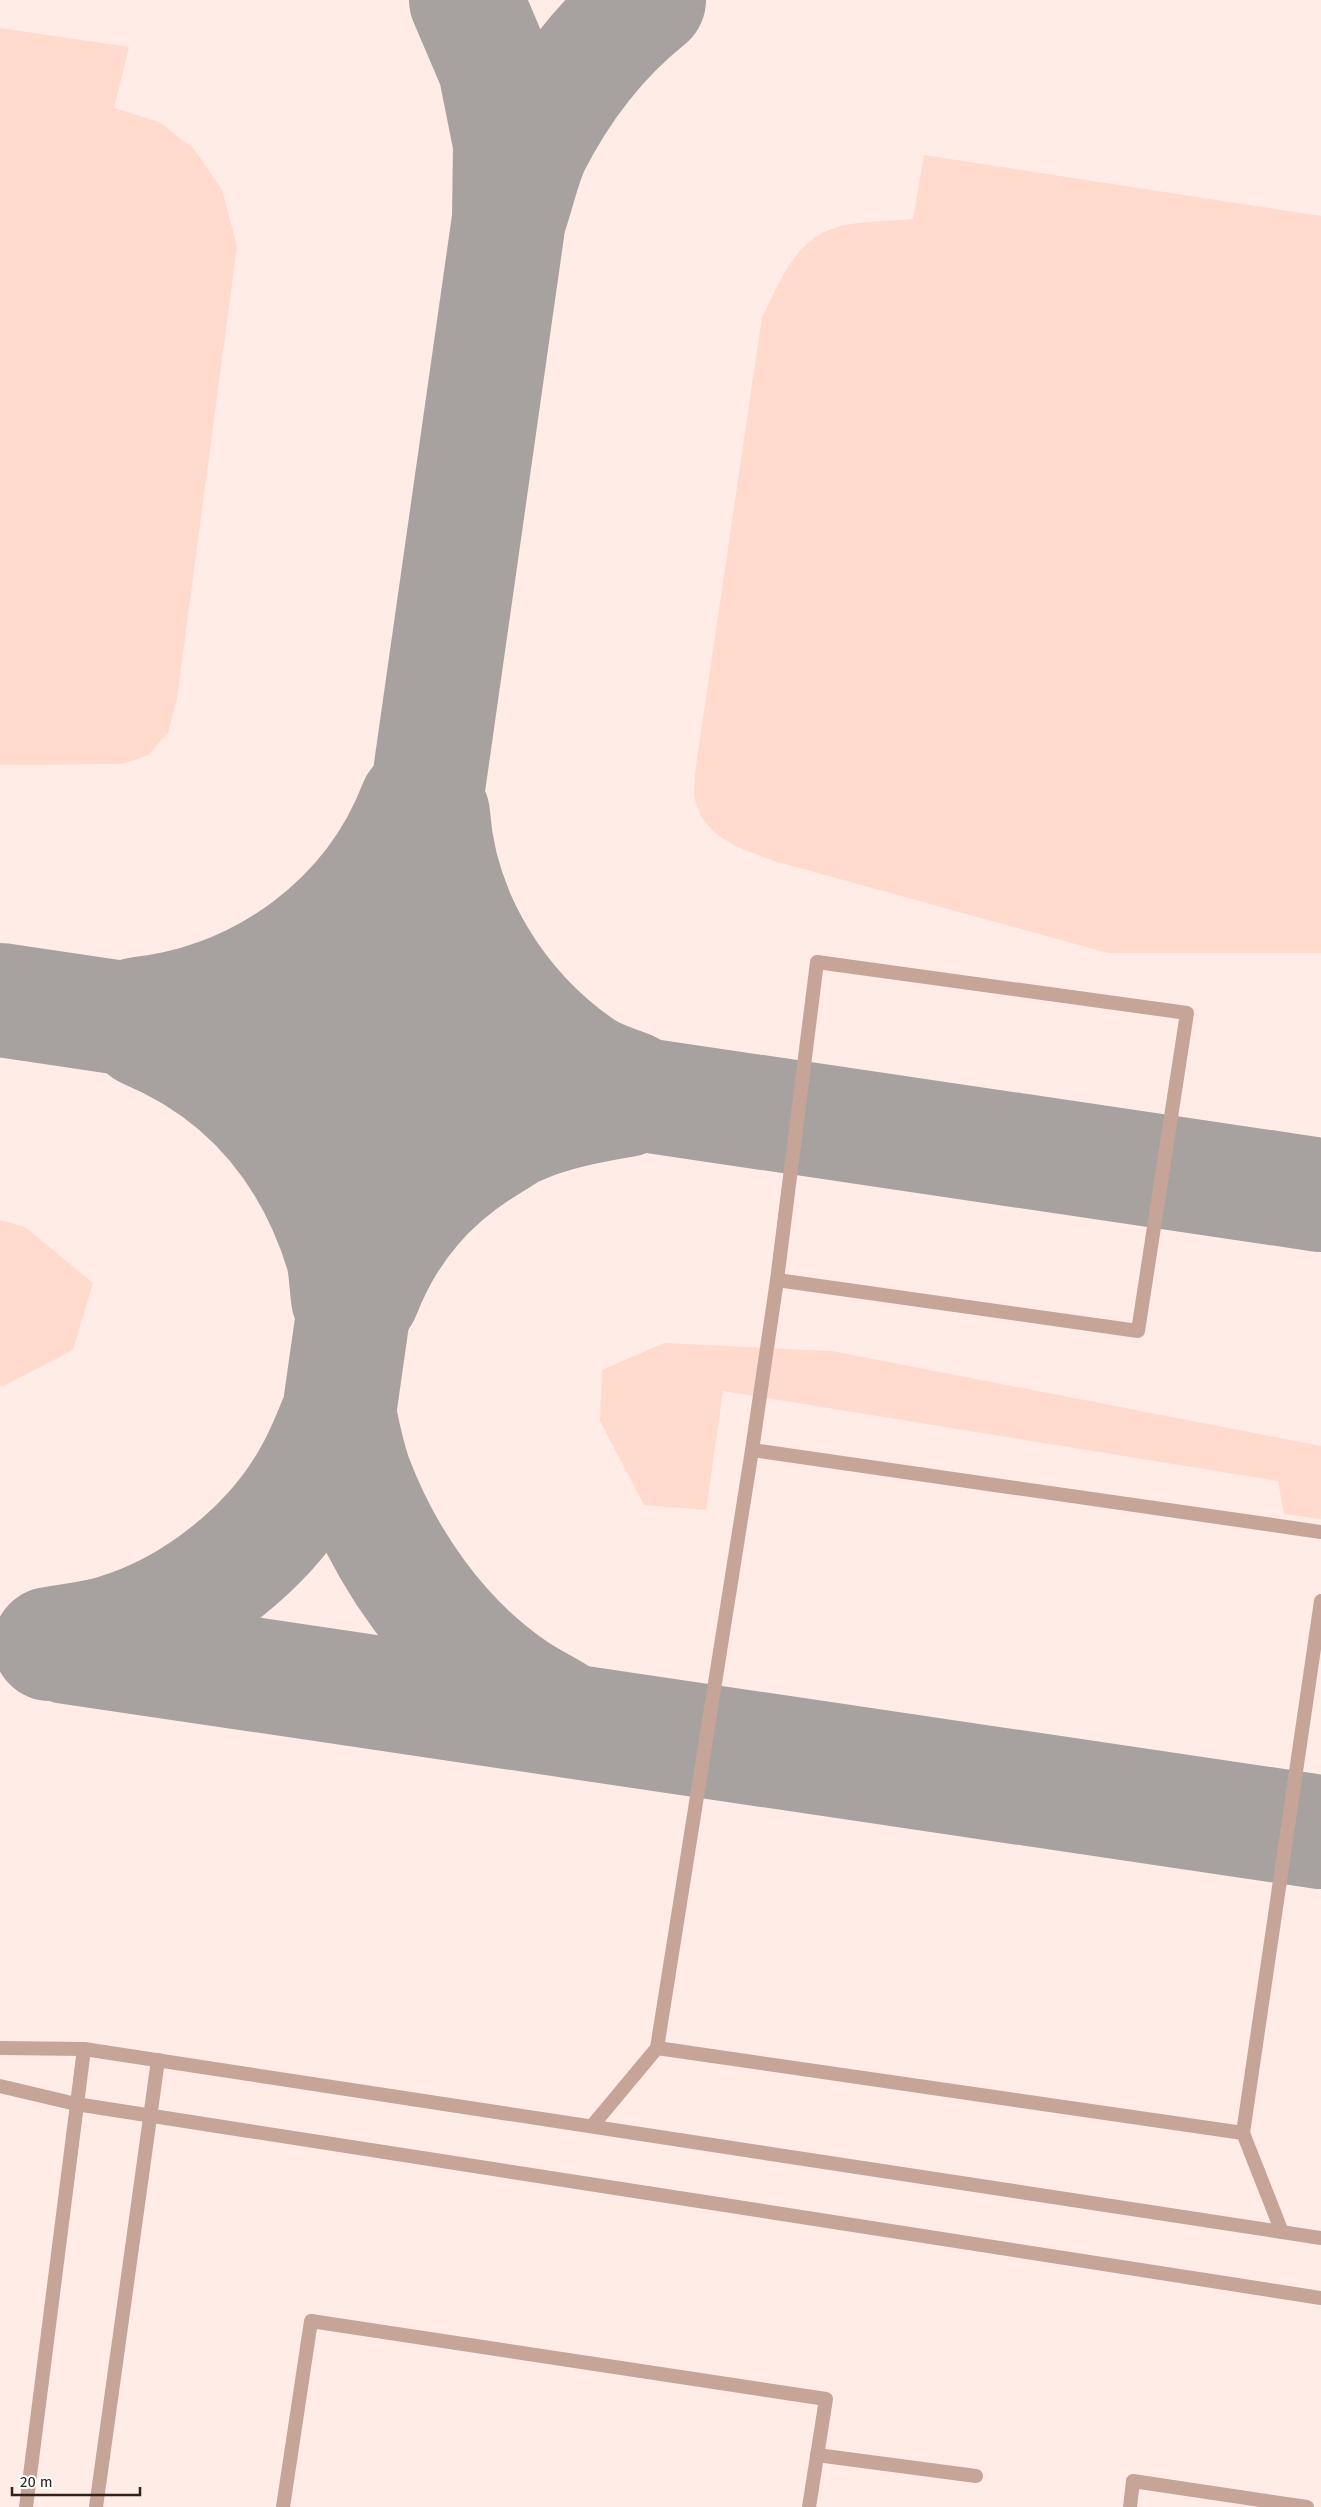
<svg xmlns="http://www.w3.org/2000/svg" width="1321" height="2507" font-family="'Fira Sans',sans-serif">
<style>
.built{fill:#ffece6}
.green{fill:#ffdacd}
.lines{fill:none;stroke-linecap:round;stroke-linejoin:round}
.taxiway{stroke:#a7a2a0;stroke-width:114}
.service{stroke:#c7a498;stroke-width:14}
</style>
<rect width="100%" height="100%" fill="#fbfbfb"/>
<rect class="built" x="0" y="0" width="1321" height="2507"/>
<g class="green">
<polygon points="0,28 129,47 114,108 159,122 194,149 222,190 237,246 177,698 168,733 148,755 123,764 0,765"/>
<path d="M924,155L1321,216V953H1108L771,860C738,847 705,838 695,800C693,792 695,781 695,773L762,317C778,286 793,244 829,230C854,220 887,222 913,219Z"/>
<polygon points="0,1220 25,1227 93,1283 73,1350 3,1386 0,1386"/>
<polygon points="664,1343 832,1351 1321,1446 1321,1519 1284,1514 1278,1481 723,1391 706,1510 644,1505 600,1421 602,1370"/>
</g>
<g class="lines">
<g class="taxiway">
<path d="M510,216C518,193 523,168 533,146C562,89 599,40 649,0"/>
<path d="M433,814C440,916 500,1011 584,1068C597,1077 615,1082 630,1088"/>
<polyline points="0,1000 1321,1195"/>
<path d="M139,1014C262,1000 371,921 416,804"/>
<path d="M145,1031C246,1073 310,1150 342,1253C346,1267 346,1284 348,1298"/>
<path d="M363,1295C389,1228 431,1180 493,1143C502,1138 510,1131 519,1128C553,1113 590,1106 626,1100"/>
<path d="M339,1413C344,1435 348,1458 356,1479C387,1560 441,1638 514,1688C530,1699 549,1708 566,1719"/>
<path d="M50,1644C70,1640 93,1638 113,1632C193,1609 273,1545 312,1472C323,1453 330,1433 339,1413L509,219L510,143L495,68L466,0"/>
<polyline points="68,1647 1321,1832"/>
</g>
<g class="service">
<polyline points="752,1450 777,1280 817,962 1187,1013 1138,1331 777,1280"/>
<polyline points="0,2048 84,2049 1321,2238"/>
<polyline points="657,2048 752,1450 1321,1532"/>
<polyline points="0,2086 76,2104 1321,2298"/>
<polyline points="592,2126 657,2048 1243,2133 1282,2232"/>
<polyline points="1243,2133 1321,1601"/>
<polyline points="817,2455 976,2476"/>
<polyline points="26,2507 84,2049"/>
<polyline points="96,2507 158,2060"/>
<polyline points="283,2507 311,2321 826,2399 809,2507"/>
<polyline points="1130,2507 1133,2481 1307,2507"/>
</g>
</g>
<path d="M12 2487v8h128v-8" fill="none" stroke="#2f221d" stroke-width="2.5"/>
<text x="20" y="2487" font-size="15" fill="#2f221d" stroke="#ffffff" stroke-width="4" paint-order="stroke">20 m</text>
</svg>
